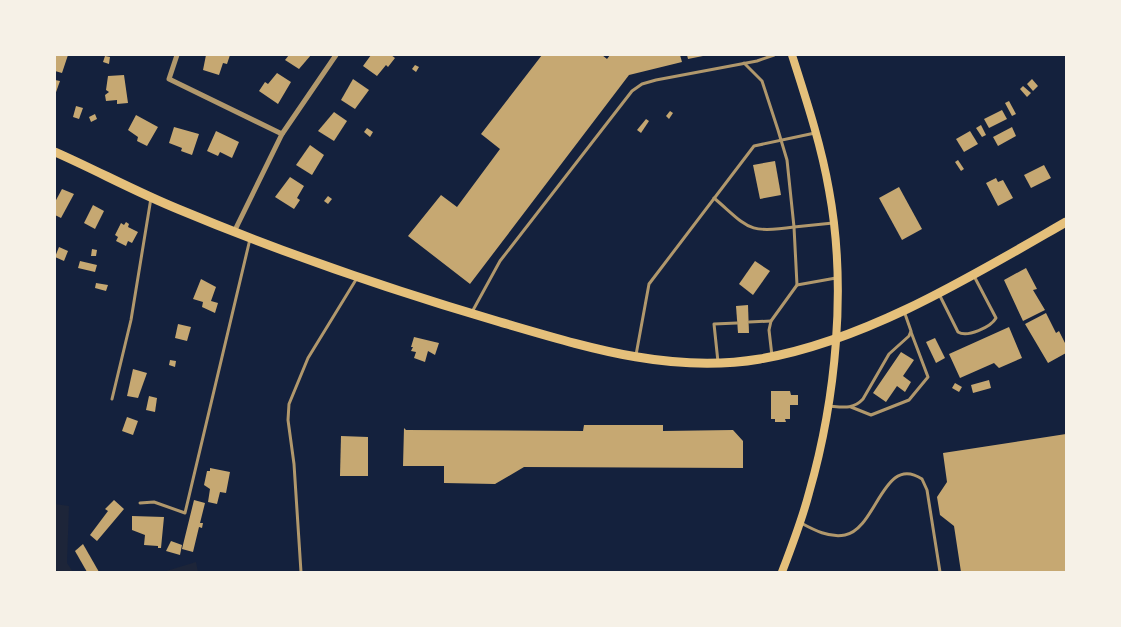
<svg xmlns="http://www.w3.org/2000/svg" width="1121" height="627" font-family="'Libre Baskerville',serif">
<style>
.green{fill:#1d2539}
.building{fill:#c6a872}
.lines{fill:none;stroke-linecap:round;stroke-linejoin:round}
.service{stroke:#b1986c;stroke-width:3}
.minor{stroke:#b1986c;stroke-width:5}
.secondary{stroke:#e5c07b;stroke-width:8}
.primary{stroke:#e5c07b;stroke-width:9}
</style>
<rect width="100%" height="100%" fill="#14213d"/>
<g class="green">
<polygon points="55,504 69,506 67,563 73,572 55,572"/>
<polygon points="196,562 198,572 163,572"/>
</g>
<g class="building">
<polygon points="55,55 68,55 62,73 55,71"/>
<polygon points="206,55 230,55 227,64 223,63 219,75 203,70"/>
<polygon points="289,55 311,55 299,69 285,60"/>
<polygon points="371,55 391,55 395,58 388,67 386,65 377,76 363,66"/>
<polygon points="542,55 602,55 607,59 610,55 680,55 682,62 629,75 470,284 408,236 441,195 457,207 500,149 481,134"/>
<polygon points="687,55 703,55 703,56 688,59"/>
<polygon points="105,56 110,57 109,64 103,62"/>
<polygon points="415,65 419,67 416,72 412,69"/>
<polygon points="277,73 291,82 278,104 259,91 265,82 268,84"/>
<polygon points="124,75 128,103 117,104 117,100 106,101 105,95 109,92 106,90 108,76"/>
<polygon points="353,79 369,90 355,109 341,100"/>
<polygon points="1032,79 1038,86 1033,91 1027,84"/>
<polygon points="55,80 60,81 55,95"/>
<polygon points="1023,86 1031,93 1027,97 1020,89"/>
<polygon points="1009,101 1016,114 1012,116 1005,103"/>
<polygon points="76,106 83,108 79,119 73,117"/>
<polygon points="1002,110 1007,119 989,128 984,119"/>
<polygon points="670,111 673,113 669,119 666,116"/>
<polygon points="334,112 347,121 334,141 318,131"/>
<polygon points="95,114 97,119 91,122 89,117"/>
<polygon points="136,115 158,127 147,146 137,141 138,137 128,130"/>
<polygon points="646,119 649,121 641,133 637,130"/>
<polygon points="981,125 986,135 982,137 976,128"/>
<polygon points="174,127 199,134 192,155 181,151 182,148 169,143"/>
<polygon points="1012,127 1016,136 998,146 993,137"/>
<polygon points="367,128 373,132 370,137 364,132"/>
<polygon points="216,131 239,142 232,158 220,152 218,156 207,151"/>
<polygon points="970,131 978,144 964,152 956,139"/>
<polygon points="310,145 324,155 312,175 296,165"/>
<polygon points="958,160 964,169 961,171 955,162"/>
<polygon points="775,161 781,195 760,199 753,165"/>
<polygon points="1044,165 1051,178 1031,188 1024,175"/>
<polygon points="290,177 304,186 297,198 300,200 294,209 275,197"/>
<polygon points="996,178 998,182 1003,180 1013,198 998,206 986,183"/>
<polygon points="899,187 922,229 902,240 879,198"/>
<polygon points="62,189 74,194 61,218 55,215 55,202"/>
<polygon points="328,196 332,199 328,204 324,201"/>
<polygon points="93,205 104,211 95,229 84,223"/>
<polygon points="126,222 129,224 128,227 138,232 132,243 128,241 126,246 116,241 118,237 115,235 121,223 124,225"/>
<polygon points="59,247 68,251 64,261 55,257"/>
<polygon points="92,249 97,250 96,256 91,256"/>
<polygon points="80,261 97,265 95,272 78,268"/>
<polygon points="755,261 770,271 753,295 739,284"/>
<polygon points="1026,268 1037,289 1033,290 1045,310 1023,321 1004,280"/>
<polygon points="201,279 216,287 211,301 218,303 215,313 202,307 203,302 193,299"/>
<polygon points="96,283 108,285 106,291 95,288"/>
<polygon points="748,305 749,333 738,333 736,306"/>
<polygon points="1046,313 1056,333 1059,331 1066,345 1066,353 1048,363 1025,324"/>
<polygon points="178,324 191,327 187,341 175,338"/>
<polygon points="1009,327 1022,358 999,368 994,363 960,378 949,354"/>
<polygon points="414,337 439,343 435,355 428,351 425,362 414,358 416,352 411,351 413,347 411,347"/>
<polygon points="935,338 945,358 936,363 926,342"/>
<polygon points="901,352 914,360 903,376 911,382 905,392 897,386 886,402 873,393"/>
<polygon points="170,360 176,361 175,367 169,365"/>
<polygon points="133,369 147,373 138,398 127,396"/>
<polygon points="989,380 991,388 973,393 971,385"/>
<polygon points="955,383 962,387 959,392 952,388"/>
<polygon points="771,391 790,391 791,395 798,395 798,405 790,405 790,419 785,419 786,422 775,422 775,419 771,419"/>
<polygon points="149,396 157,398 155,412 146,410"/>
<polygon points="127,417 138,421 133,435 122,431"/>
<polygon points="584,425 663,425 663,431 733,430 743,441 743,468 524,467 495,484 444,483 444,466 403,466 404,428 406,430 583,431"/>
<polygon points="1066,434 1066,572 961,572 954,526 940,515 937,497 947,482 943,453"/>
<polygon points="341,436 368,437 368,476 340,476"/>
<polygon points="210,468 230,472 226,493 220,492 217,504 208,502 210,489 204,485 207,471 210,471"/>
<polygon points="114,500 124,509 97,541 90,535 108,511 105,509"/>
<polygon points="194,500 205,503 200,523 203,523 202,528 199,527 193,552 182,549"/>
<polygon points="132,516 164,517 161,548 158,548 158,546 144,545 145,535 132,530"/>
<polygon points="171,541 182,545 180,555 166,551"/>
<polygon points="83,544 99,572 87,572 75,551"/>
</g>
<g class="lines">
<g class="service">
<polyline points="744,63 762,81 778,130 787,160 794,227 833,223"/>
<path d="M714,198C749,228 747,234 794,227L797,285L771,321L769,330L772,356"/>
<polyline points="797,285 836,278"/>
<path d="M939,294L958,332C967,338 991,327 996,318L974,276"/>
<polyline points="472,312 500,261 632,91 642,84 656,80 757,61 774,55"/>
<polyline points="749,322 771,321"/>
<polyline points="636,355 649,284 754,146 815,133"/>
<polyline points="718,362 714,324 737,323"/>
<polyline points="112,399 131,320 151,198"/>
<path d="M828,406C842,407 853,410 863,399L889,354L909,336L911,331L904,311"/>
<polyline points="851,407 871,415 909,400 928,377 911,332"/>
<polyline points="140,503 154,502 185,513 250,239"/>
<path d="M801,523C814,530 829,538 845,535C877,529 883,453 922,479L927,490L940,572"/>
<polyline points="301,572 294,464 288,420 289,404 308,358 357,278"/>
</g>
<g class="minor">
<polyline points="177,55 169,79 282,134"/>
<polyline points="234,232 282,134 336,55"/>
</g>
<path class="secondary" d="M782,572C792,546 802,520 809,493C836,399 847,287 829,190C821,144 806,99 792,55"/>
<path class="primary" d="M55,152C96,170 136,192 178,209C283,253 391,290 500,322C586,347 670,374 760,359C866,341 974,275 1066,222"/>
</g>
<rect width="1121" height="627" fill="none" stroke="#f6f1e7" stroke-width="112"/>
</svg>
